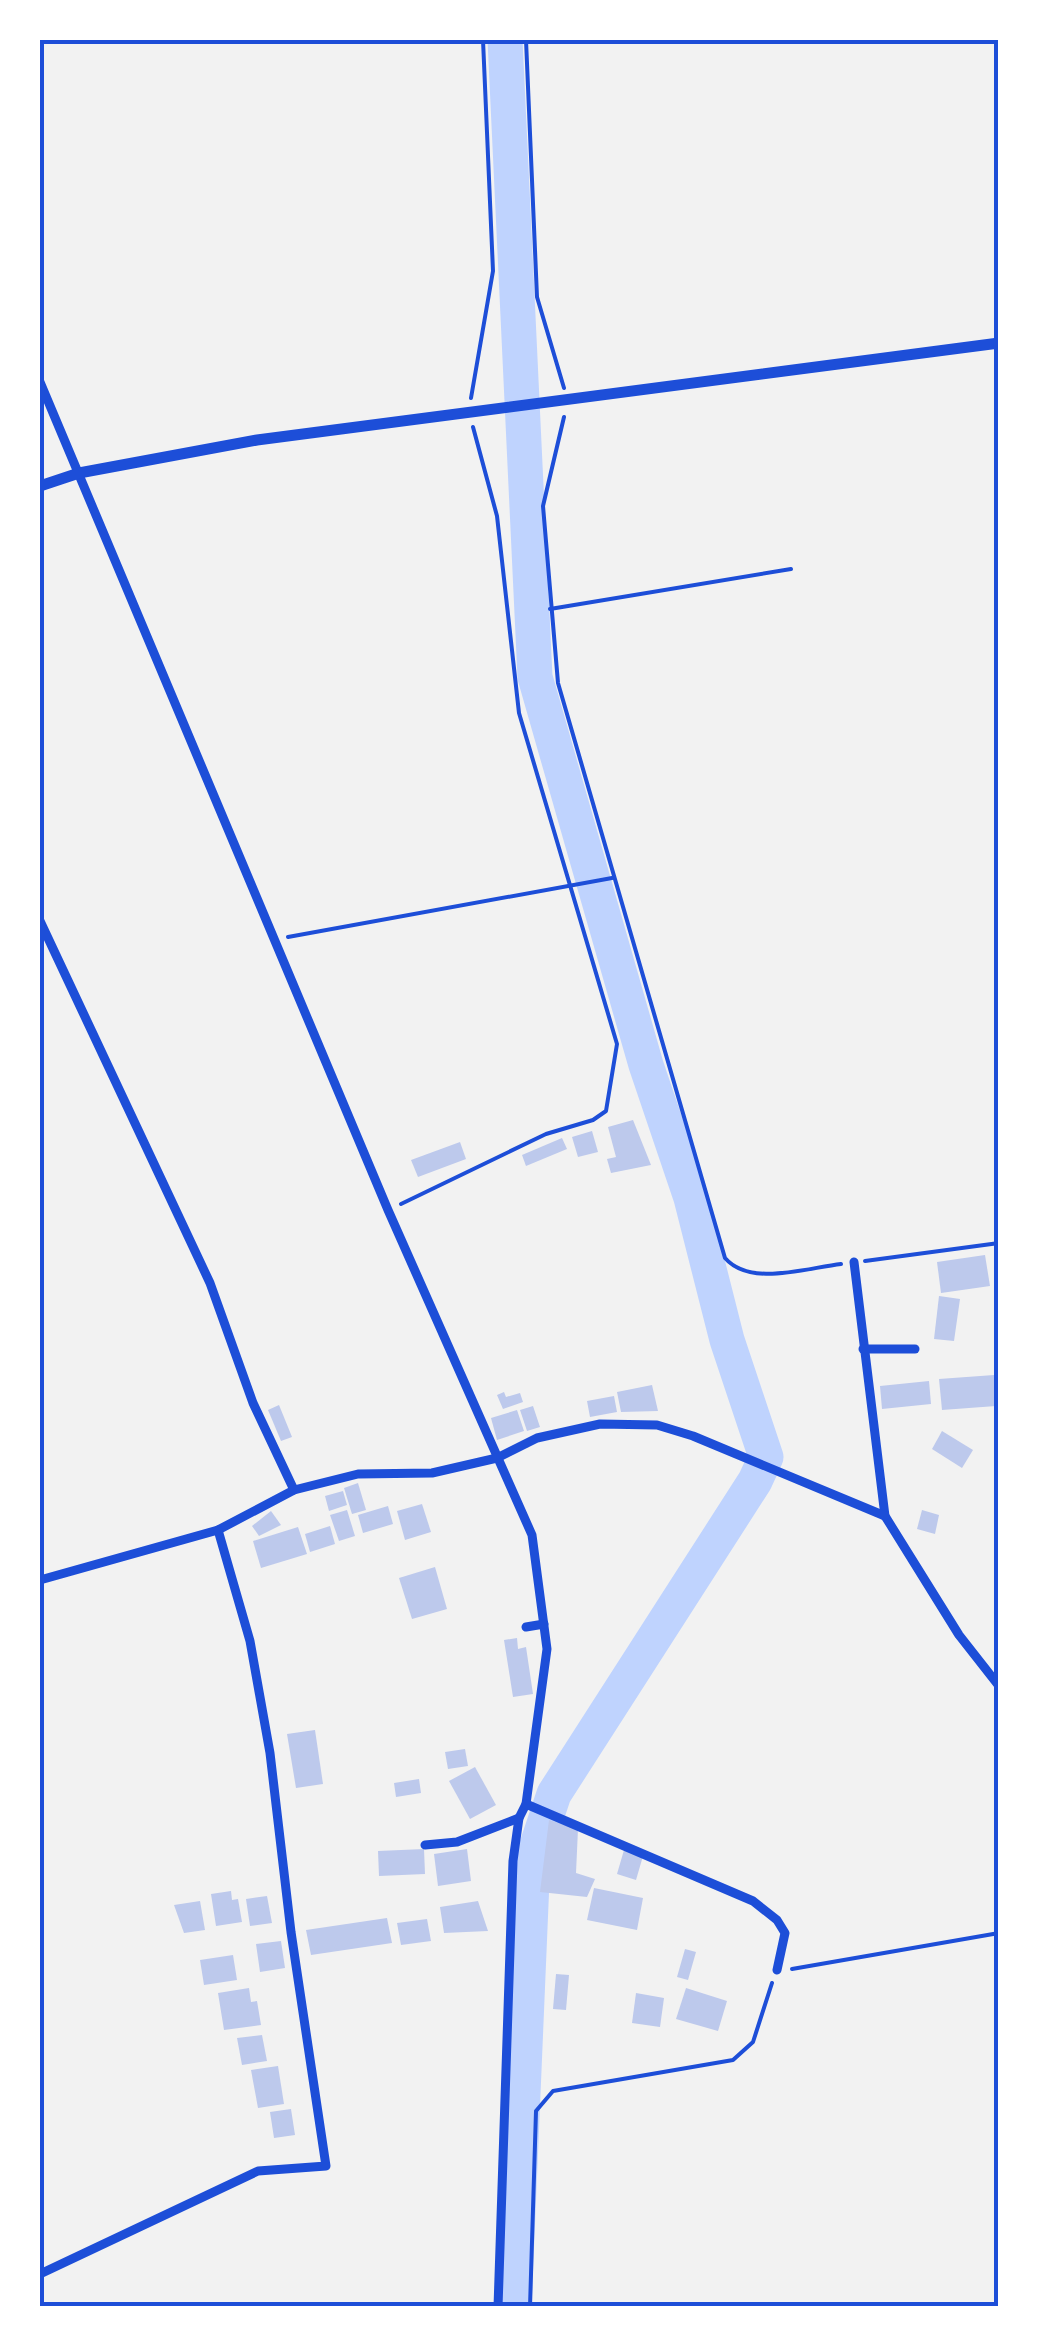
<svg xmlns="http://www.w3.org/2000/svg" width="1039" height="2347" font-family="'Varela Round',sans-serif">
<style>
.lines{fill:none;stroke-linecap:round;stroke-linejoin:round}
.river{stroke:#bfd3fe;stroke-width:35}
.building{fill:#bdc9ec}
.path{stroke:#1d4ed8;stroke-width:4}
.minor{stroke:#1d4ed8;stroke-width:9}
.tertiary{stroke:#1d4ed8;stroke-width:11}
.neatline{fill:none;stroke:#1d4ed8;stroke-width:4}
</style>
<rect width="100%" height="100%" fill="#f2f2f2"/>
<g class="lines">
<polyline class="river" points="505,40 535,677 646,1065 691,1198 727,1340 766,1457 755,1481 554,1794 533,1857 514,2307"/>
</g>
<g class="building">
<polygon points="633,1120 651,1165 611,1173 607,1159 616,1157 608,1127"/>
<polygon points="592,1131 598,1152 578,1157 572,1137"/>
<polygon points="562,1138 567,1149 526,1166 522,1155"/>
<polygon points="460,1142 466,1159 418,1177 411,1160"/>
<polygon points="985,1255 990,1286 941,1293 937,1262"/>
<polygon points="939,1296 960,1299 954,1341 934,1339"/>
<polygon points="994,1375 996,1406 942,1410 939,1379"/>
<polygon points="929,1381 931,1404 882,1409 880,1386"/>
<polygon points="652,1385 658,1411 621,1412 617,1392"/>
<polygon points="504,1392 506,1397 520,1393 523,1402 503,1409 497,1395"/>
<polygon points="614,1396 617,1412 590,1417 587,1401"/>
<polygon points="279,1405 292,1437 281,1441 268,1410"/>
<polygon points="533,1406 540,1427 527,1431 520,1410"/>
<polygon points="517,1410 524,1431 497,1440 491,1418"/>
<polygon points="942,1431 973,1450 962,1468 932,1449"/>
<polygon points="358,1483 366,1510 352,1514 344,1488"/>
<polygon points="343,1491 347,1505 329,1511 325,1496"/>
<polygon points="422,1504 431,1532 405,1540 397,1511"/>
<polygon points="388,1506 393,1524 363,1533 358,1515"/>
<polygon points="347,1510 355,1536 339,1541 330,1515"/>
<polygon points="922,1510 939,1515 935,1534 917,1529"/>
<polygon points="271,1511 281,1525 259,1536 252,1526"/>
<polygon points="330,1526 335,1544 310,1552 305,1534"/>
<polygon points="298,1527 307,1554 261,1568 253,1541"/>
<polygon points="435,1567 447,1609 412,1619 399,1578"/>
<polygon points="517,1638 518,1649 526,1647 533,1694 513,1697 504,1640"/>
<polygon points="315,1730 323,1784 296,1788 287,1734"/>
<polygon points="465,1749 468,1766 448,1769 445,1752"/>
<polygon points="475,1767 496,1805 470,1819 449,1781"/>
<polygon points="419,1779 421,1793 396,1797 394,1783"/>
<polygon points="549,1820 578,1829 576,1873 595,1879 587,1897 540,1892"/>
<polygon points="424,1849 425,1874 379,1876 378,1851"/>
<polygon points="467,1849 471,1881 438,1886 434,1854"/>
<polygon points="624,1850 643,1856 636,1880 617,1874"/>
<polygon points="594,1888 643,1898 637,1930 587,1920"/>
<polygon points="231,1891 232,1900 238,1899 242,1922 216,1926 211,1894"/>
<polygon points="267,1896 272,1923 250,1926 246,1899"/>
<polygon points="200,1901 205,1930 184,1933 174,1905"/>
<polygon points="478,1901 488,1931 444,1933 440,1907"/>
<polygon points="387,1918 392,1943 311,1955 306,1930"/>
<polygon points="427,1919 431,1941 401,1945 397,1923"/>
<polygon points="281,1941 285,1968 260,1972 256,1944"/>
<polygon points="685,1949 696,1952 688,1980 677,1977"/>
<polygon points="233,1955 237,1980 204,1985 200,1960"/>
<polygon points="556,1974 569,1975 566,2010 553,2009"/>
<polygon points="249,1988 251,2002 257,2001 261,2025 224,2030 218,1993"/>
<polygon points="686,1988 727,2001 718,2031 676,2019"/>
<polygon points="636,1993 664,1998 660,2027 632,2023"/>
<polygon points="262,2035 267,2061 242,2065 237,2038"/>
<polygon points="278,2066 284,2104 258,2108 251,2070"/>
<polygon points="291,2109 295,2135 274,2138 270,2112"/>
</g>
<g class="lines">
<g class="path">
<polyline points="526,40 537,297 564,388"/>
<polyline points="471,398 493,271 483,40"/>
<path d="M564,417L543,506L558,683L725,1258C750,1287 806,1268 841,1264"/>
<polyline points="550,609 791,569"/>
<polyline points="288,937 612,878"/>
<polyline points="401,1204 546,1134 593,1120 606,1111 617,1044 519,713 497,516 473,427"/>
<polyline points="865,1261 999,1243"/>
<polyline points="792,1969 999,1933"/>
<polyline points="530,2307 536,2111 553,2091 733,2060 753,2042 772,1983"/>
</g>
<g class="minor">
<polyline points="40,382 388,1210 532,1535 547,1649 526,1804 519,1818 513,1861 498,2307"/>
<polyline points="40,921 210,1283 253,1403 294,1490"/>
<polyline points="854,1262 885,1516 959,1635 999,1686"/>
<polyline points="863,1349 915,1349"/>
<polyline points="40,1580 218,1530 294,1490 358,1474 432,1473 497,1458 537,1438 600,1424 657,1425 693,1436 885,1516"/>
<polyline points="526,1627 544,1624"/>
<polyline points="526,1804 753,1901 777,1920 785,1933 777,1970"/>
<polyline points="425,1845 457,1842 519,1818"/>
<polyline points="40,2274 258,2171 326,2166 291,1932 270,1753 250,1641 218,1530"/>
</g>
<polyline class="tertiary" points="40,486 79,473 257,440 999,343"/>
</g>
<rect width="1039" height="2347" fill="none" stroke="#ffffff" stroke-width="85"/>
<rect x="42" y="42" width="954" height="2262" class="neatline"/>
</svg>
